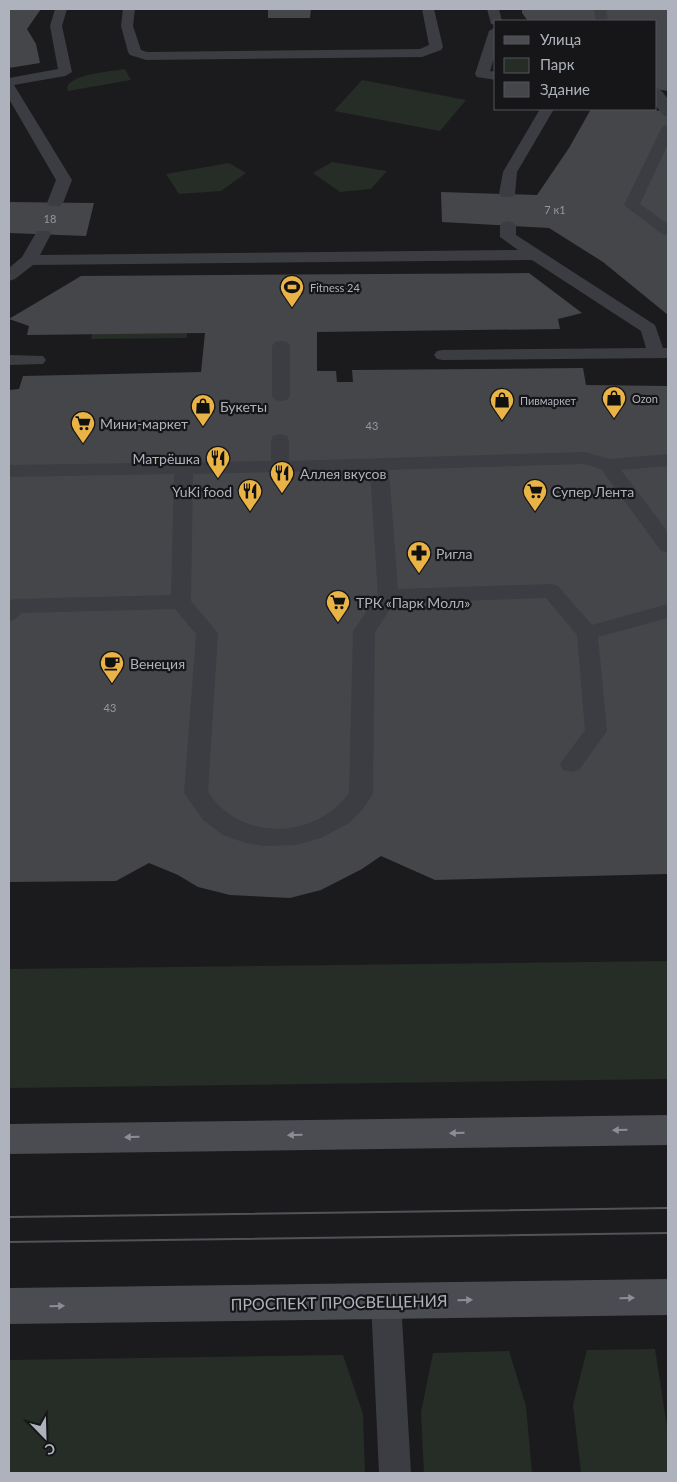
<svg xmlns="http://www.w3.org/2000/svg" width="677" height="1482" font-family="Lato,sans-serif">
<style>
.green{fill:#252d26}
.building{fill:#45464a}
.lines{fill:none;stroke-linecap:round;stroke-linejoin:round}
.lane{fill:#3c3d42;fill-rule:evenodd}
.secondary{fill:#4a4c52;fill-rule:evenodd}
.tram{stroke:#515359;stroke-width:2}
.lane-bridge{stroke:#3c3d42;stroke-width:14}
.oneway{fill:#8b8e97}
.labels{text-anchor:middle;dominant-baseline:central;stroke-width:4.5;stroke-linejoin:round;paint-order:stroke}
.number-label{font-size:11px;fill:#9497a0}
.far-poi-label{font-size:11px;fill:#aeb2bc;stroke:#161618;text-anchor:start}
.poi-label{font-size:14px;fill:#aeb2bc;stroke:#161618;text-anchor:start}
.near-street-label{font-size:16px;fill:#aeb2bc;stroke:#161618}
</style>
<rect width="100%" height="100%" fill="#1b1b1d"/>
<g class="green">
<path d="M125,69L131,80L68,91L67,87C74,73 110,72 125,69Z"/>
<polygon points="362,80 466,100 440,131 334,111"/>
<polygon points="332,162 387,171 371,189 340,192 313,173"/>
<polygon points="229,163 246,173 221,191 179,194 166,174"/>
<polygon points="187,333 187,338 91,339 92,334"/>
<polygon points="668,961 668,1079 9,1088 9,969"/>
<polygon points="655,1349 668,1433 668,1473 581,1473 573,1405 587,1350"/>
<polygon points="509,1351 526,1406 532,1473 424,1473 421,1412 433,1353"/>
<polygon points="343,1355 363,1414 365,1473 9,1473 9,1360"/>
</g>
<g class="building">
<polygon points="9,9 41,9 27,29 36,44 40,63 9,68"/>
<polygon points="268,9 311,9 310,18 268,18"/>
<polygon points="522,9 668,9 668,91 656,89 656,21 528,21 522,13"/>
<polygon points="591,109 647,109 668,112 668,315 603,262 549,228 442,222 441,192 537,195 569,148"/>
<polygon points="9,202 94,203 86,236 9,233"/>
<polygon points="529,273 582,313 558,319 560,329 317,332 317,371 336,371 337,382 353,382 352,370 583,368 586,385 668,386 668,874 435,880 381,856 362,869 321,890 290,898 230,895 198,887 178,875 149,863 116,881 9,882 9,390 19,389 23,376 201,372 205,333 27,335 29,326 9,319 81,276"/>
</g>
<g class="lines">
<g class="lane">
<polygon points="55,9 67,9 62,26 72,72 65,76 14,85 72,180 63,203 60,206 50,206 47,203 56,180 9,99 9,78 58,69 50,26"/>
<polygon points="123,9 135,9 133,26 141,50 147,52 420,49 429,45 422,9 434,9 443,47 441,50 422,57 146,60 130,55 128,52 121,26"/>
<polygon points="487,9 499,9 502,21 496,21 496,25 491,24"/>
<polygon points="594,9 606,9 608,21 596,21"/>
<polygon points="496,27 496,52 490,71 496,72 496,80 477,77 475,74 489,31"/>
<polygon points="540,109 554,109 517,172 515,194 512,197 502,197 499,194 503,172"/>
<polygon points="668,125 668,144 640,204 668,224 668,236 662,234 624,205 661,129 663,126"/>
<polygon points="508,221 514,223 516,226 516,235 655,325 663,348 668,348 668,358 443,360 437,359 434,355 437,351 443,350 646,348 641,331 532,260 33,265 15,279 9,281 9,268 22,257 37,231 49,231 51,234 40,255 518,250 500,237 500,226 502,223"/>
<polygon points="281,341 287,342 290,346 290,396 287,400 281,401 275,400 272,396 272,346 275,342"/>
<polygon points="9,355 43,356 46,360 43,364 9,365"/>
<path d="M280,434L287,436L289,440V461L585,452L609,459L668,454V466L621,470L668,532V552L661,551L601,469L584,464L389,470L398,589L551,584L558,586L592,625L668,604V618L598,637L607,731L579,770L571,772L563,770L560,764L585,730L577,635L546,598L394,603L375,632L373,794L362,810L349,823L321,838L296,845L263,846L246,843L223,835L203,820L184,793L196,634L175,609L21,613L16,619L9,621V601L15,599L171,595L174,474L9,477V465L271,461V440L273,436ZM370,470L378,596L353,631L349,793C315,840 241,842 208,792L218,633L191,601L193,474Z"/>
<polygon points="386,1286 397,1291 401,1301 411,1473 379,1473 371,1301 375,1291"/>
</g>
<g class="secondary">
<polygon points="668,1115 668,1145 9,1154 9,1124"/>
<polygon points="668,1279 668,1315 9,1324 9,1288"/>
</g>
<g class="tram">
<polyline points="9,1217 668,1208"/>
<polyline points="9,1242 668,1233"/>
</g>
<polyline class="lane-bridge" points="656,95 668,110"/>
</g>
<defs><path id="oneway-solid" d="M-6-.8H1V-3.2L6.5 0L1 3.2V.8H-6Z" transform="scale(1.25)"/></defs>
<g class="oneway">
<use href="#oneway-solid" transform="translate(620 1130) rotate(179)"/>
<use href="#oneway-solid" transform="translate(457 1133) rotate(179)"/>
<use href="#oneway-solid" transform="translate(295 1135) rotate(179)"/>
<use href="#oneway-solid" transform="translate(132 1137) rotate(179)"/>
<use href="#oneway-solid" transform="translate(627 1298) rotate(-1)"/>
<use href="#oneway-solid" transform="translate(465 1300) rotate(-1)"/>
<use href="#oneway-solid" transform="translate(57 1306) rotate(-1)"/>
</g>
<defs>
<g id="stadium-pin" transform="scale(1.25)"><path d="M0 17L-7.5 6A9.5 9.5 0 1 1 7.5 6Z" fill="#e9b346" stroke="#161618"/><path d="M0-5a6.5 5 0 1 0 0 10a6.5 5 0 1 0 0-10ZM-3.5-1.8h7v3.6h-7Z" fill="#111"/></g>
<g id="shop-pin" transform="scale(1.25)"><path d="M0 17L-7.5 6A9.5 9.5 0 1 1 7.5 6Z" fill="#e9b346" stroke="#161618"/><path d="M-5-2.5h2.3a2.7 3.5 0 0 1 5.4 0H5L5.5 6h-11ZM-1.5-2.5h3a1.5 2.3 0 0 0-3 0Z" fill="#111"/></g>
<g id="supermarket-pin" transform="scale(1.25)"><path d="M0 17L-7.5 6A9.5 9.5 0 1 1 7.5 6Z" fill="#e9b346" stroke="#161618"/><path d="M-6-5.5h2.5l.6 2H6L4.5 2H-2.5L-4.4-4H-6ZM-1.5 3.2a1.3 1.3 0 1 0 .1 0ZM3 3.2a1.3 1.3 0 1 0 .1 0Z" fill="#111"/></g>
<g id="restaurant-pin" transform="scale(1.25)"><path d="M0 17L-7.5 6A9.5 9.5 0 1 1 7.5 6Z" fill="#e9b346" stroke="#161618"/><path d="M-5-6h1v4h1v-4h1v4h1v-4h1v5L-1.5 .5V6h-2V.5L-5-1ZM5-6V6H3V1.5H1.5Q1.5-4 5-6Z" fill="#111"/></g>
<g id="pharmacy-pin" transform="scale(1.25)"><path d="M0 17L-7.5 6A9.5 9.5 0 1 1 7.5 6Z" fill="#e9b346" stroke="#161618"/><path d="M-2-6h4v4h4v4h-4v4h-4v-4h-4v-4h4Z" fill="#111"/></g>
<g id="cafe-pin" transform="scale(1.25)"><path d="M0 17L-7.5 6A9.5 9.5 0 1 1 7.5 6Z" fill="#e9b346" stroke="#161618"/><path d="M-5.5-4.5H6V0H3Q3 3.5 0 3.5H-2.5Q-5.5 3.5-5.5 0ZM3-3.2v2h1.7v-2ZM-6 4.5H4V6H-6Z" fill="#111"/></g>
</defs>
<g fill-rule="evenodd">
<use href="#stadium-pin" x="292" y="287"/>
<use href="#shop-pin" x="614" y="398"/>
<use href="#shop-pin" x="502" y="400"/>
<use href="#shop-pin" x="203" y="406"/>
<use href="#supermarket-pin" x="83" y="423"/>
<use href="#restaurant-pin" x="218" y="458"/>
<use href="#restaurant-pin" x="282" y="473"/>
<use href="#restaurant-pin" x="250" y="491"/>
<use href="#supermarket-pin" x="535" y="491"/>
<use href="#pharmacy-pin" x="419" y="553"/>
<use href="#supermarket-pin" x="338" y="602"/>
<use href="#cafe-pin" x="112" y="663"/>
</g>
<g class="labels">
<g class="number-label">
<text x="555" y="209">7 к1</text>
<text x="50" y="218">18</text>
<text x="372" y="425">43</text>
<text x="110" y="707">43</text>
</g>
<g class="far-poi-label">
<text x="310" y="287">Fitness 24</text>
<text x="632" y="398">Ozon</text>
<text x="520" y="400">Пивмаркет</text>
</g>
<g class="poi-label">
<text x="220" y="406">Букеты</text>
<text x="100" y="423">Мини-маркет</text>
<text x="200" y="458" text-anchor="end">Матрёшка</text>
<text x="300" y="473">Аллея вкусов</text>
<text x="232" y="491" text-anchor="end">YuKi food</text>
<text x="552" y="491">Супер Лента</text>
<text x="436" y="553">Ригла</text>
<text x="356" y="602">ТРК «Парк Молл»</text>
<text x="130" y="663">Венеция</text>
</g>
<g class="near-street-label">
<text transform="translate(339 1302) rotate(-1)">ПРОСПЕКТ ПРОСВЕЩЕНИЯ</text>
</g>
</g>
<rect width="677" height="1482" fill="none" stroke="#aeb2bc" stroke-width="20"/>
<rect x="494" y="20" width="162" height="90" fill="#161618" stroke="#53545a"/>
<rect x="504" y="36" width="25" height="8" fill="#4a4c52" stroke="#53545a"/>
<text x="540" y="45" font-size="15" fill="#aeb2bc">Улица</text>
<rect x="504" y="58" width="25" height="15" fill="#252d26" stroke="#53545a"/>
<text x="540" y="70" font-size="15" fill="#aeb2bc">Парк</text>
<rect x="504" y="82" width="25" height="15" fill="#45464a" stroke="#53545a"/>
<text x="540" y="95" font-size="15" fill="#aeb2bc">Здание</text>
<g transform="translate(45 1437) rotate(157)" stroke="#161618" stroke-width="4" paint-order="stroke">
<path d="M0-4L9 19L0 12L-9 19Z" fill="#aeb2bc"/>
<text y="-8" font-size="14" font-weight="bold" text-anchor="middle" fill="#aeb2bc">С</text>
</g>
</svg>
